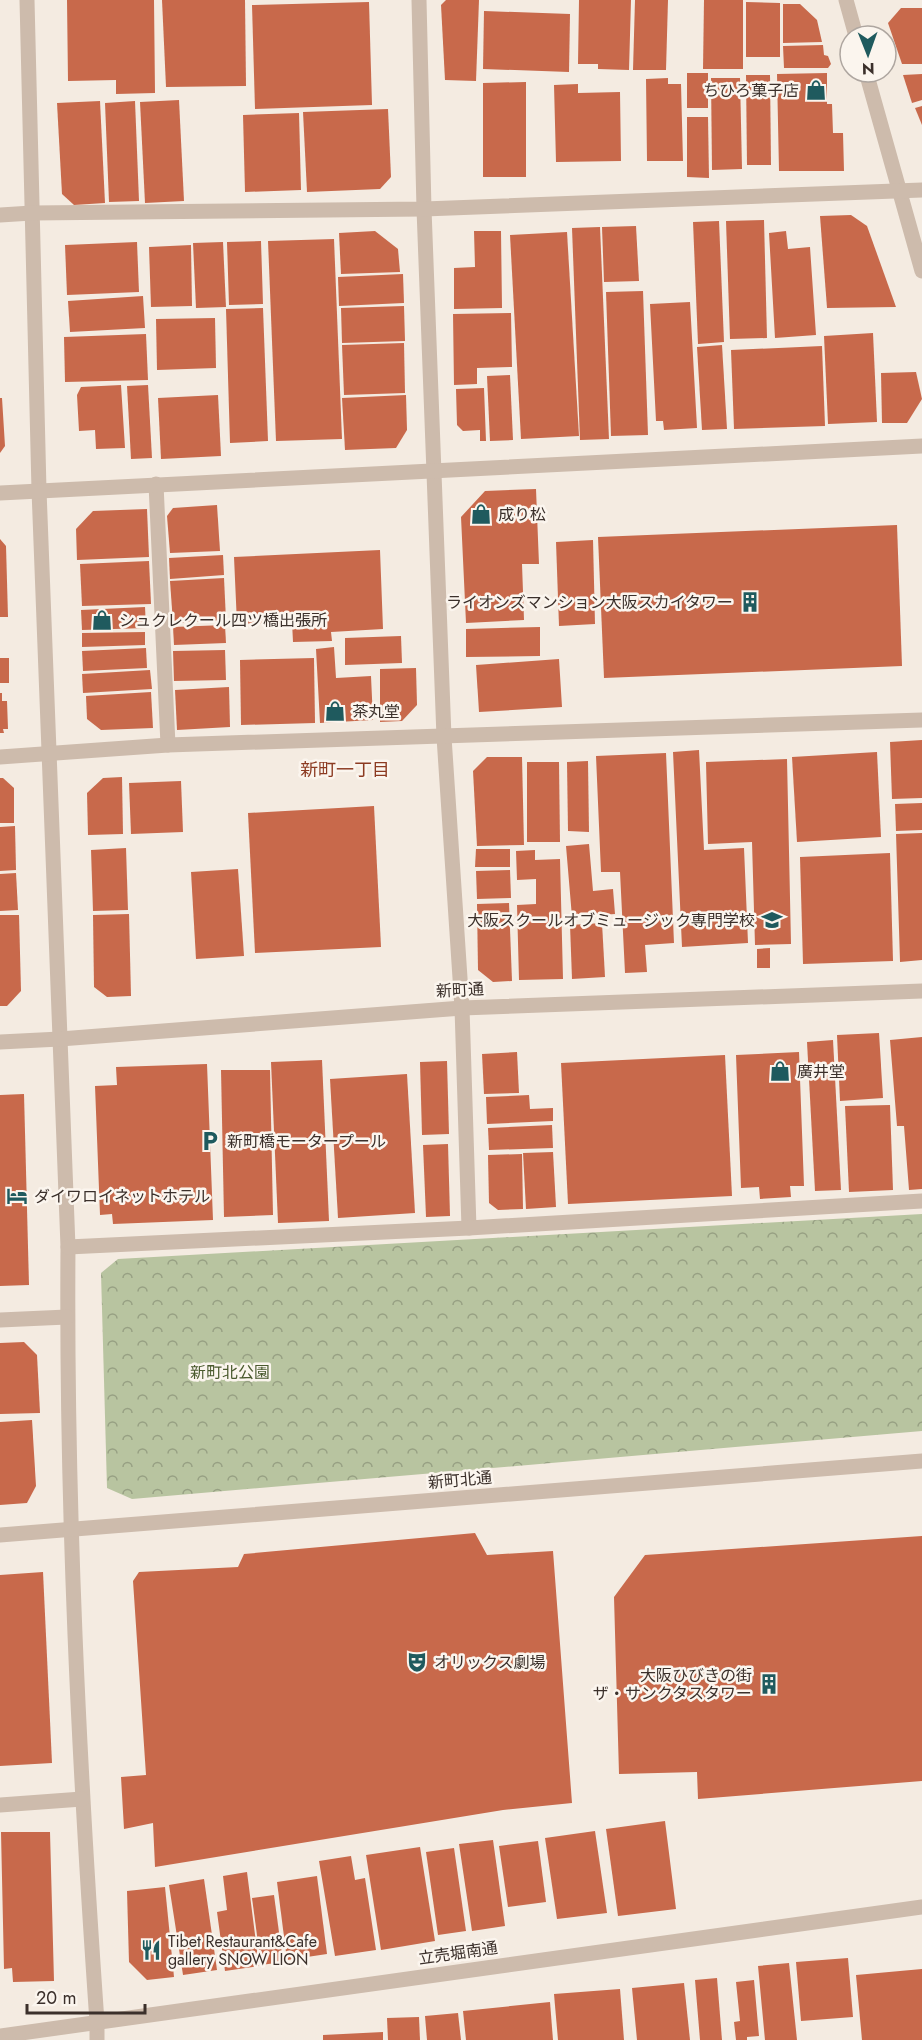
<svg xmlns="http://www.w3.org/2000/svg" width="922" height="2040" font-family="Jost,'Noto Sans JP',sans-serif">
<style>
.park{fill:url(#park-crowns)}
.building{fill:#c8694b}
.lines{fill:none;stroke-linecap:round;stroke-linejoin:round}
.minor{stroke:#cdbbac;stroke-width:15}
.labels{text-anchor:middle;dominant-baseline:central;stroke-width:5;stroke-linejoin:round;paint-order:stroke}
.poi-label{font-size:16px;fill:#3b302b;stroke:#fbf5ee;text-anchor:start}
.street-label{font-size:16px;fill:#3b302b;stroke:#fbf5ee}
.park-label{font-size:16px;fill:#4a5a2e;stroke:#fbf5ee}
.neighbourhood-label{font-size:18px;fill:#8c3b22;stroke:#fbf5ee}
</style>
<defs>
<pattern id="park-crowns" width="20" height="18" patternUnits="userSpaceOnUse" patternTransform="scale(1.5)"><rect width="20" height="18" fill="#b8c4a0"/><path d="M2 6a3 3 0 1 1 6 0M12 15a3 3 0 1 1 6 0" fill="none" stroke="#97a083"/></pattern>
</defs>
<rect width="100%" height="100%" fill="#f4ebe1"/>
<polygon class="park" points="922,1214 922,1431 132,1499 107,1488 101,1273 118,1259"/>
<g class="building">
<polygon points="67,0 154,0 155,93 116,94 116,80 68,81"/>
<polygon points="162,0 245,0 246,86 166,87"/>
<polygon points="446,0 479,0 476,81 445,80 441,5"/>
<polygon points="579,0 631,0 629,70 598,69 598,64 578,64"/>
<polygon points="635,0 668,0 666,70 633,70"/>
<polygon points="704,0 743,0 743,69 703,69"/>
<polygon points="369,2 372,105 255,109 252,5"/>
<polygon points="746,2 780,3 780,57 746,57"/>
<polygon points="783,4 800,4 817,20 822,42 783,43"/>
<polygon points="901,8 922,8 922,64 902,64 888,23"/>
<polygon points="484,11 570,14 569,72 483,69"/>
<polygon points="823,45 824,55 828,56 831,64 828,68 784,68 783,46"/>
<rect x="687" y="73" width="21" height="35"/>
<polygon points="827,73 827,104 832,104 833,133 843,133 844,171 779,171 777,74"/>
<polygon points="922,74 922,100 912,103 903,75"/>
<polygon points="746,75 770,75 771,165 747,165"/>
<polygon points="668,78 668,84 681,84 683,161 647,161 646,79"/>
<polygon points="711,78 740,78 742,169 712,170"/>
<polygon points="526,82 526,177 483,177 483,83"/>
<polygon points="578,84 578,93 620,92 621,161 556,162 554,85"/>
<polygon points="179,100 184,201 145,203 140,102"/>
<polygon points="100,101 105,203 74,205 62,194 57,103"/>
<polygon points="135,101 139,201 109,202 105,103"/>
<polygon points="922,106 922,125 915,108"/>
<polygon points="388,109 391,177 380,189 307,192 303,112"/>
<polygon points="299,113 301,190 245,192 243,115"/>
<polygon points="687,117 708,117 709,178 687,177"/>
<polygon points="851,215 867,226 896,307 827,308 820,216"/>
<polygon points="764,220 767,338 730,339 726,221"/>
<polygon points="719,221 724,342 698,344 693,222"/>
<polygon points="636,226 639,281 604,282 602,227"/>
<polygon points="600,227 609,439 580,440 572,228"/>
<polygon points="375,231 398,249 400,272 341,274 339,233"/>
<polygon points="474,231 501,231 502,308 454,309 454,268 475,267"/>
<polygon points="786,231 788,249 810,247 816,335 775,338 769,233"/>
<polygon points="567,232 579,436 521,439 510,235"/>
<polygon points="334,239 342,439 276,441 268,241"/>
<polygon points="261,241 263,304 229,305 227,242"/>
<polygon points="137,242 139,292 67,295 65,245"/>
<polygon points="223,242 226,307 196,308 193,243"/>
<polygon points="191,245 192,306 151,307 149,247"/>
<polygon points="403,274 404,303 339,306 338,277"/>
<polygon points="643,291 648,435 611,436 606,292"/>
<polygon points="143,296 145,328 70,332 68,301"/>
<polygon points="690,302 697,428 664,430 663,421 656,421 650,304"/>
<polygon points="404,306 405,341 342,343 341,308"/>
<polygon points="263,308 268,441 230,443 226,309"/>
<polygon points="511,313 512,367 477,368 477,384 454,385 453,314"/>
<polygon points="215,318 216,368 157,370 156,319"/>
<polygon points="873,333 877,422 828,424 824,336"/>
<polygon points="146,334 148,380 65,382 64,337"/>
<polygon points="404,343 405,393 344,395 342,345"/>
<polygon points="722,345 727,429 702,430 697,347"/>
<polygon points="822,346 825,426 734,429 731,350"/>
<polygon points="916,372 922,399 907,423 882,423 881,373"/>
<polygon points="510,375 513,440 490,441 487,376"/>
<polygon points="121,385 125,448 96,449 95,430 79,431 77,395 81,387"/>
<polygon points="148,385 152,458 131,459 127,386"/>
<polygon points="484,388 486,441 480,441 480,430 463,431 457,425 456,389"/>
<polygon points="218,395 221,456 161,459 158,398"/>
<polygon points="406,395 407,430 396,448 345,450 342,398"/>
<polygon points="0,398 2,398 5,446 0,453"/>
<polygon points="536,489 539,564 522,564 524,620 466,623 461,517 485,491"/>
<polygon points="217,505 220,551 170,553 167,516 173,508"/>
<polygon points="147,509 149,557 77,560 76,529 93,511"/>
<polygon points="897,525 902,666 604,678 598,537"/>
<polygon points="0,539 6,546 8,617 0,617"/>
<polygon points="593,540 595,624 559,626 556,542"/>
<polygon points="380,550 383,629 331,632 332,641 293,642 292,622 237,624 234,557"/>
<polygon points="223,555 224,575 170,579 169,558"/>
<polygon points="149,561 151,604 82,606 80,564"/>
<polygon points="224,578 226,620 173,623 170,581"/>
<polygon points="145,607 146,628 82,630 81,610"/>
<polygon points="225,625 226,643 174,645 173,627"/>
<polygon points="540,627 540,656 466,657 466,629"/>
<polygon points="145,632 145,645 82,647 82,633"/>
<polygon points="401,636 402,663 345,665 345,638"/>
<polygon points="334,647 336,678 371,676 373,720 320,723 316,649"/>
<polygon points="146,648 147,668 83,671 82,651"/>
<polygon points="225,650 226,680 174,681 173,651"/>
<rect x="0" y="658" width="9" height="25"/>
<polygon points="314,658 315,723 241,725 240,660"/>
<polygon points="559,659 562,707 479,712 476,665"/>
<polygon points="416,668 417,705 402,721 380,722 380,669"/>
<polygon points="150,670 152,689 83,693 82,674"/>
<polygon points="229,687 230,727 177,730 175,690"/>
<polygon points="151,692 153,728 101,730 87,719 86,696"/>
<polygon points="0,693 2,693 2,701 7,701 8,729 3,729 4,733 0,733"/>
<polygon points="922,740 922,798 892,799 890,742"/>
<polygon points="699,750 704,850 744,848 748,943 682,947 673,752"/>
<polygon points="877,752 881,837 797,842 792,757"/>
<polygon points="666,753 674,943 645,945 647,972 625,973 620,872 601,872 596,756"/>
<polygon points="487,757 522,757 524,845 477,846 473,771"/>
<polygon points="787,759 791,944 755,945 752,842 708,844 706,762"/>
<polygon points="588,761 589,832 568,831 567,762"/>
<polygon points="527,762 559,762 560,842 527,842"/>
<polygon points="122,777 123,834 88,835 87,793 103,778"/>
<polygon points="0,778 3,778 14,788 14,823 0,823"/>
<polygon points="181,781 183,832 131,834 129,783"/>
<polygon points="922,803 922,830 896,831 895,804"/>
<polygon points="374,806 381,947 255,953 248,813"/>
<polygon points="15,826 16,870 0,871 0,827"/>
<polygon points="922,833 922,960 900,962 896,834"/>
<polygon points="589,844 593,891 613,889 615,914 572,917 566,846"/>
<polygon points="126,848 128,910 93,911 91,850"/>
<polygon points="476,849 510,849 510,867 475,867"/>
<polygon points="535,850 535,860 560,859 563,979 519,980 517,905 536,904 536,879 517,880 516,851"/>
<polygon points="890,853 893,961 803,964 800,857"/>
<polygon points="238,869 244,956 196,959 191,872"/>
<polygon points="510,870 511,898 477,899 476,871"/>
<polygon points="16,873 18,910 0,911 0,874"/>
<polygon points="509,903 512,981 493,982 478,970 477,904"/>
<polygon points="129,914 131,996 107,997 94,987 93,915"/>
<polygon points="0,915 19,915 21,991 7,1006 0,1006"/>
<polygon points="602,923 605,977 572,979 570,925"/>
<polygon points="770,948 770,968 757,968 757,949"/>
<polygon points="879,1033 883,1098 840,1101 837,1035"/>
<polygon points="922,1037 922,1189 909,1190 904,1126 897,1126 890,1040"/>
<polygon points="833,1040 841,1190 815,1191 807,1042"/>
<polygon points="517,1052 519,1093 484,1094 482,1054"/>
<polygon points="799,1052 804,1186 790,1186 791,1197 760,1199 759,1187 741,1188 736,1055"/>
<polygon points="725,1055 732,1196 568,1204 561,1063"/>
<polygon points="322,1060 329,1221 278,1223 271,1062"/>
<polygon points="447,1061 449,1134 422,1135 420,1062"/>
<polygon points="207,1064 213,1220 113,1224 112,1214 100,1215 95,1086 117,1085 116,1067"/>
<polygon points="221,1070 270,1070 273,1215 224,1217"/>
<polygon points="407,1074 415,1213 338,1218 330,1079"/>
<polygon points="24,1094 29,1285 0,1286 0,1095"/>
<polygon points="529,1095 530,1109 553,1108 553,1121 487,1124 486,1097"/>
<polygon points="890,1105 893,1190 849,1192 845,1106"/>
<polygon points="552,1125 553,1148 489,1150 488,1128"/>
<polygon points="448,1144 450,1216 426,1217 423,1145"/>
<polygon points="553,1152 556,1207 526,1209 523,1153"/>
<polygon points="522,1154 523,1209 498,1210 489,1203 488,1155"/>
<polygon points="24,1342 37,1355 40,1413 0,1414 0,1343"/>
<polygon points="32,1420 36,1486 27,1503 0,1505 0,1422"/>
<polygon points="475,1533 487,1555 553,1551 572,1803 503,1810 155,1867 153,1823 124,1829 121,1777 146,1775 133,1581 139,1572 238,1567 244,1554"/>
<polygon points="922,1536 922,1781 698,1799 697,1772 619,1774 614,1597 645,1555"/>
<polygon points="43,1572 52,1763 0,1766 0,1575"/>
<polygon points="665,1821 676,1909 618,1916 606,1829"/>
<polygon points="595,1831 607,1913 557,1919 545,1838"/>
<polygon points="1,1832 50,1832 54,1981 13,1982 12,1968 4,1969"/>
<polygon points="493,1840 505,1926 472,1931 459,1844"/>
<polygon points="538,1841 546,1902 508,1907 499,1846"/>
<polygon points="420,1847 435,1941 381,1950 366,1855"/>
<polygon points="454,1848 466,1931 438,1935 426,1852"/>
<polygon points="351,1856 355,1880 365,1878 376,1950 335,1956 319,1861"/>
<polygon points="247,1872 259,1966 225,1971 217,1912 227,1910 223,1876"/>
<polygon points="317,1876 327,1954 287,1960 277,1882"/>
<polygon points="204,1879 217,1970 183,1975 169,1885"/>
<polygon points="165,1887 174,1977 147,1980 129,1962 127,1891"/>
<polygon points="274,1895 283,1962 261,1965 252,1898"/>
<polygon points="848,1958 853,2017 801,2021 796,1962"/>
<polygon points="789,1963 797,2040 765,2040 758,1966"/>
<polygon points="922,1969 922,2040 862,2040 856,1975"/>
<polygon points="717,1978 722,2040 700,2040 695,1980"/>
<polygon points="754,1980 759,2036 747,2037 747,2040 736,2040 734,2022 740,2021 736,1982"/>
<polygon points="684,1983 690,2040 637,2040 632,1988"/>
<polygon points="620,1989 624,2040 558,2040 554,1994"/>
<polygon points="550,2002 553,2040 466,2040 463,2011"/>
<polygon points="458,2013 461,2040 427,2040 425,2016"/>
<polygon points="419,2017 420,2040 388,2040 387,2018"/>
<polygon points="383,2032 383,2040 323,2040 323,2035"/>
</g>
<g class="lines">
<g class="minor">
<path d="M27,0L39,490L68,1247C66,1505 79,1764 97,2022V2040"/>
<polyline points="419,0 424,209 444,737 462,1008 469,1228"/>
<polyline points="846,0 856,36"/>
<polyline points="866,72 922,271"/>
<polyline points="0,215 32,213 424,209 922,190"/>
<polyline points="156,484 168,745"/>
<polyline points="0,493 922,446"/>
<polyline points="0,757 168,745 922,720"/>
<polyline points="0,1042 60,1039 462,1008 922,991"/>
<polyline points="68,1247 469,1228 922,1201"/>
<polyline points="0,1320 67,1317"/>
<polyline points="0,1535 922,1461"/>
<polyline points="0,1805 82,1799"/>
<polyline points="0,2036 922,1907"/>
</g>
</g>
<defs>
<g id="shop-bare" transform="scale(1.62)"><path d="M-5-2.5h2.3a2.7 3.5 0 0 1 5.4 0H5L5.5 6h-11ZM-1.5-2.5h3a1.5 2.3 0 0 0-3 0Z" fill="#1f5a5e" stroke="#fbf5ee" stroke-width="2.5" paint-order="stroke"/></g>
<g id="building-bare" transform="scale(1.62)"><path d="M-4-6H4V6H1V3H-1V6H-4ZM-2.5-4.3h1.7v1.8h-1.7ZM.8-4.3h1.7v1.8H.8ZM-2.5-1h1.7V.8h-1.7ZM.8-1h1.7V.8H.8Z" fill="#1f5a5e" stroke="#fbf5ee" stroke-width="2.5" paint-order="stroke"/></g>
<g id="university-bare" transform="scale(1.62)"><path d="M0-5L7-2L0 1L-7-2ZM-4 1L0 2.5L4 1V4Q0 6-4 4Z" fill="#1f5a5e" stroke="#fbf5ee" stroke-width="2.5" paint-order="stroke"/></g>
<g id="parking-bare" transform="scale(1.62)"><path d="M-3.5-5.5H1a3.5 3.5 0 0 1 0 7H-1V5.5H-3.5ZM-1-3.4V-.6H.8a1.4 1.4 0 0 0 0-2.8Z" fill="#1f5a5e" stroke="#fbf5ee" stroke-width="2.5" paint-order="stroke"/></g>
<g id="hotel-bare" transform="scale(1.62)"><path d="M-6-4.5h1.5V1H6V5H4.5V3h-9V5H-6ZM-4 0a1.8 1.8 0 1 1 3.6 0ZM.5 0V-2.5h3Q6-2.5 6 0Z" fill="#1f5a5e" stroke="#fbf5ee" stroke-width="2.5" paint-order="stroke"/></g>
<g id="theatre-bare" transform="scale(1.62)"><path d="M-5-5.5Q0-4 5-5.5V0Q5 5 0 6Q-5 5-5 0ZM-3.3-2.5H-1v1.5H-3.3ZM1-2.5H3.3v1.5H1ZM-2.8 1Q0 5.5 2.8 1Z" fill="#1f5a5e" stroke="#fbf5ee" stroke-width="2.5" paint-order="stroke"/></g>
<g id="restaurant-bare" transform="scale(1.62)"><path d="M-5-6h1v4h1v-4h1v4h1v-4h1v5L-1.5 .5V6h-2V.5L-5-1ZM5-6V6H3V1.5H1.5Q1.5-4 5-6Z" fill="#1f5a5e" stroke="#fbf5ee" stroke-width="2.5" paint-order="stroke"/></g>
</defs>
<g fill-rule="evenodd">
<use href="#shop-bare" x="816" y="90"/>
<use href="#shop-bare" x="481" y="514"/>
<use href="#building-bare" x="750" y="602"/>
<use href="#shop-bare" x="102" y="620"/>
<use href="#shop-bare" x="335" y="711"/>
<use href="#university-bare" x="772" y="920"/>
<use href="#shop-bare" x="780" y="1071"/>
<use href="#parking-bare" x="210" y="1141"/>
<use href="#hotel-bare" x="17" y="1196"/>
<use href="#theatre-bare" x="417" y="1662"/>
<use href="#building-bare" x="769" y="1684"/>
<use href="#restaurant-bare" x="151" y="1950"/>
</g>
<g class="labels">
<g class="poi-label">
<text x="799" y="90" text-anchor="end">ちひろ菓子店</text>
<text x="498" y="514">成り松</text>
<text x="733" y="602" text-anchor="end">ライオンズマンション大阪スカイタワー</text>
<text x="119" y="620">シュクレクール四ツ橋出張所</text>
<text x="352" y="711">茶丸堂</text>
<text x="755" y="920" text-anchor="end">大阪スクールオブミュージック専門学校</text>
<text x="797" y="1071">廣井堂</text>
<text x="227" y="1141">新町橋モータープール</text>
<text x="34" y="1196">ダイワロイネットホテル</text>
<text x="434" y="1662">オリックス劇場</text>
<text x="752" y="1675" text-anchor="end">大阪ひびきの街<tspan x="752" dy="18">ザ・サンクタスタワー</tspan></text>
<text x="168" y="1941">Tibet Restaurant&amp;Cafe<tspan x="168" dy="18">gallery SNOW LION</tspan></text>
</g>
<g class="street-label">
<text transform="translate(460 990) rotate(-3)">新町通</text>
<text transform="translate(460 1480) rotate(-5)">新町北通</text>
<text transform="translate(458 1953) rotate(-8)">立売堀南通</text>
</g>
<g class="park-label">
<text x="230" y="1372">新町北公園</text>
</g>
<g class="neighbourhood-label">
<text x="345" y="770">新町一丁目</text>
</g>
</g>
<g transform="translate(868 54) rotate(179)"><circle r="28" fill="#fbf5ee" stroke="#aea6a0" stroke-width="1.5"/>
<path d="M0-4.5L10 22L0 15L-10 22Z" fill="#1f5a5e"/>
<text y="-9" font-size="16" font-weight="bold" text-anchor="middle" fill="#3b302b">N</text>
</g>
<path d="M27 2004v9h118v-9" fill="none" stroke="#3b302b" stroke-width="3"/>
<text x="36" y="2004" font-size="18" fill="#3b302b" stroke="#fbf5ee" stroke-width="4.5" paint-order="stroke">20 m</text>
</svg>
